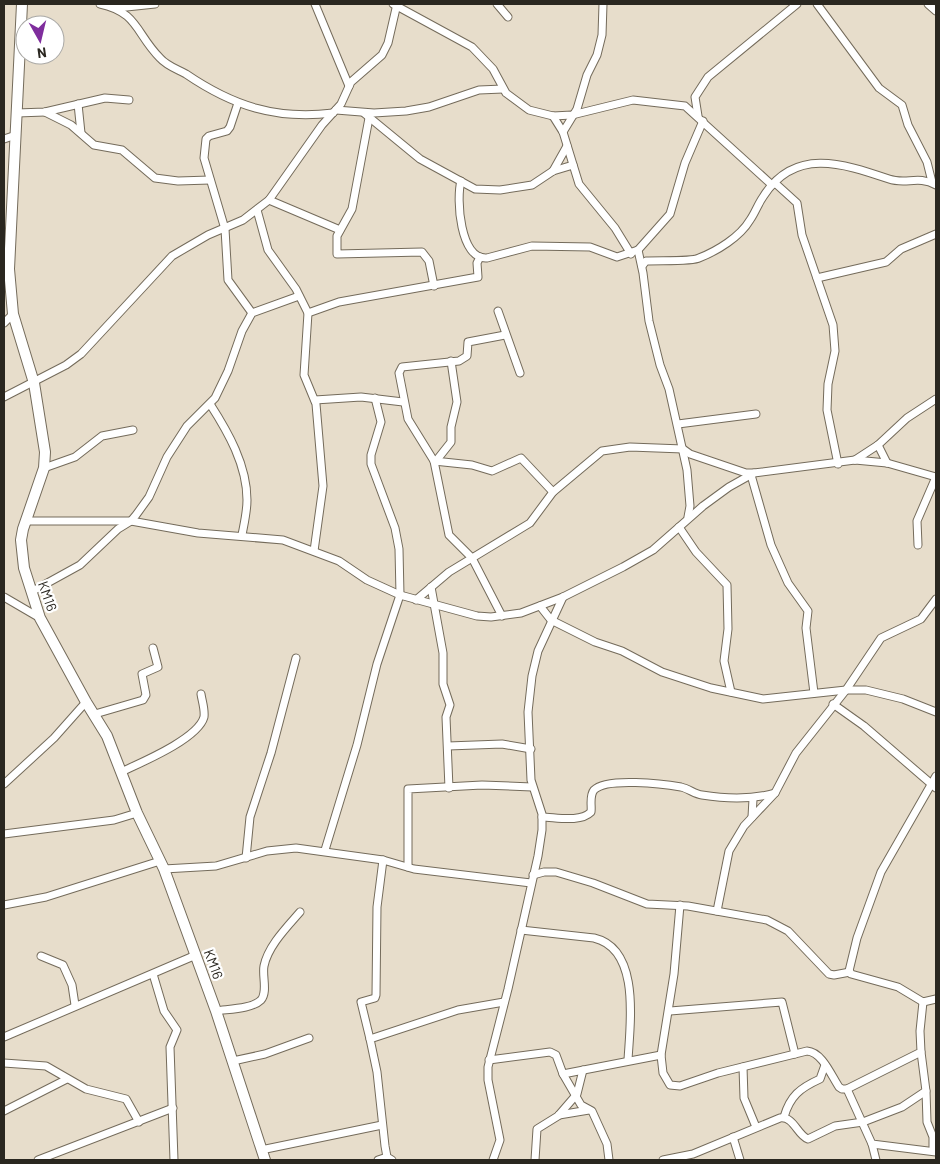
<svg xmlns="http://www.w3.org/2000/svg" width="940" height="1164" font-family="Barlow,sans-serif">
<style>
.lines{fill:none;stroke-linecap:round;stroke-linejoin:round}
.street-casing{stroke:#746b5b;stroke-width:9}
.secondary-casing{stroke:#746b5b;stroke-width:12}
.street{stroke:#fff;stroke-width:7}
.secondary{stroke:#fff;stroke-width:10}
.labels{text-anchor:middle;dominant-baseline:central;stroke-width:4.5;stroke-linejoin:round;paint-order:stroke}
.street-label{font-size:14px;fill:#2a2720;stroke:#fff}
</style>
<rect width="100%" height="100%" fill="#e7ddcb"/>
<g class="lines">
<g class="street-casing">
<g id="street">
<path d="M100,4C138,12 136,34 160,58C167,66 177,69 186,74C233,106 276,120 333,113"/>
<polyline points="315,4 349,86"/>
<polyline points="393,4 472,47 493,69 506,93 529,110 553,116 572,115 633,100 685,106 772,185 775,183 797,203 802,235 833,325 835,351 828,384 827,410 838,464"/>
<polyline points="497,4 508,17"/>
<polyline points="817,4 879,88 902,105 908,125 927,162 932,182"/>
<polyline points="928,4 936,11"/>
<polyline points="117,8 155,4"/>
<polyline points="238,103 230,127 227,131 209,136 206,139 204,158 225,229 228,280 252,313"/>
<polyline points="78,104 81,133"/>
<polyline points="336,110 374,113 406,111 429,107 479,90 503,89"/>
<polyline points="45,112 71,125 94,145 122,150 155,178 178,181 210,180"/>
<polyline points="17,113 45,112 105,98 129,100"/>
<polyline points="364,113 420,159 475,189 500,190 532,185 553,171 573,165"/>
<polyline points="553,116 563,132 579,184 615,228 631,254"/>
<polyline points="698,116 695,97 708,77 797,4"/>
<polyline points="369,118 352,209 337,236 337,254 422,252 429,261 434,286"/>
<polyline points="563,132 577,109 587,75 597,55 602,35 603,4"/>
<polyline points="4,139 16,135"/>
<polyline points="553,171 567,146"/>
<path d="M461,181C456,199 460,260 487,258L532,246L590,247L617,257L638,250L670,214L685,163L703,121"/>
<polyline points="269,200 340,230"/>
<polyline points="257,210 268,250 296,289 308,313 304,375 316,404 323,486 314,551"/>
<polyline points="638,250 643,273 649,321 660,365 669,389 687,470 690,506 688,517"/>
<path d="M642,266L646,261C657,260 692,262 699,258C717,251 740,237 750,220C755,213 758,204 763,197C794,147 842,163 889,179C906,185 918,175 936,185"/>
<polyline points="817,278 886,262 901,249 936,234"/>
<polyline points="498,311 520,373"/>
<polyline points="308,313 339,302 478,277 477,263 480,257"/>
<polyline points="4,323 13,314"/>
<polyline points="4,397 66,365 81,354 172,256 208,235 243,220 269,200 322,125 341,104 351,82 382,55 388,43 397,4"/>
<polyline points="315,400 361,397 403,402"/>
<path d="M210,404C228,432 247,465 247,500C247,512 244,524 242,535"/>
<polyline points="678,424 756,414"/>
<polyline points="878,445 887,463"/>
<polyline points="855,460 878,445 907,418 936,399"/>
<polyline points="434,461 472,465 492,471 521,458 553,492"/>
<polyline points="436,461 451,442 451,427 457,402 451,361"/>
<polyline points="44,468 75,457 102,436 133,430"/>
<polyline points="751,475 771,545 788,583 808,611 806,628 814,693"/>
<polyline points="26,521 131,521 198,533 283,540 339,561 367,580 400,595 477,616 491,617 521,613 563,597 623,567 653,550 703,506 729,487 754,473 855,460 887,463 936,477"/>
<polyline points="679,527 696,552 727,585 728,629 724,661 731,692"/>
<polyline points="918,545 917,521 936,477"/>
<polyline points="431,587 443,653 443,684 450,705 446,717 449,788"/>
<polyline points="31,592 80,565 118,529 131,521 136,515 149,497 167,457 187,426 215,398 228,371 242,331 252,313 299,296"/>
<polyline points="4,597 40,618"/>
<polyline points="416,600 449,572 530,523 553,492 602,451 630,447 683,449 690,454 746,473 754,473"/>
<polyline points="540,606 551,620 595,642 622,651 662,672 711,688 763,699 846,690 866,690 903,699 936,712"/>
<polyline points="502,616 472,558 449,535 434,461 408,419 399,373 402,367 459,361 467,356 468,342 505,335"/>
<polyline points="833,704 864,726 936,788"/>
<polyline points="95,714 143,700 146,695 142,674 158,667 153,648"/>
<polyline points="448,746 502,744 531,749"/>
<path d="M121,772C140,763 198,739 204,717C205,709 202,701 201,694"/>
<polyline points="4,784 54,738 86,702"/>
<path d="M542,817C555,817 580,823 591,812C592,806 589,796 594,790C606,777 664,784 681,787C689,789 695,794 702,795C727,799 751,800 775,793"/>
<polyline points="752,817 753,799"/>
<polyline points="4,834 114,820 137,813"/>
<polyline points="325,850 357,745 377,664 400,595 399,549 395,528 371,464 371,455 381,422 375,398"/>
<polyline points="246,858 250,817 271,753 296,658"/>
<polyline points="408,867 408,789 482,785 532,787"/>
<polyline points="164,869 216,866 267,851 296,848 383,860 414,869 531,883"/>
<polyline points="533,875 544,872 556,872 593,883 647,904 688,906 767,920 788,931 829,974 834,975 850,972"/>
<polyline points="4,905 46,897 160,861"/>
<path d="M680,905L674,974L661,1055L663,1073L670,1085L680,1086L718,1073L807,1051C822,1052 831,1075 839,1087L842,1089H847L921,1052L920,1031L923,1002"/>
<polyline points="717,911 729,851 744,826 775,793 796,753 846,690 881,638 921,619 936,599"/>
<path d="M521,930L594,938C641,949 630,1024 628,1060"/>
<polyline points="41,956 63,965 72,985 75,1005"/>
<polyline points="153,974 164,1011 177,1030 170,1047 174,1160"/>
<polyline points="923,1002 898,987 851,974 849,971 857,938 881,872 936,776"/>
<polyline points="923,1002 936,999"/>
<path d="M216,1011C228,1009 252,1009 261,1000C268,992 262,976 264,966C268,946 287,927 300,912"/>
<polyline points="670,1011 782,1002 795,1054"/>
<polyline points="4,1037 196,955"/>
<polyline points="370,1039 361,1002 375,998 376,995 377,907 383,860"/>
<polyline points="489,1060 550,1052 556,1055 563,1074 661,1055"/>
<polyline points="233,1061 265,1054 309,1038"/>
<polyline points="4,1063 46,1066 86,1089 126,1099 139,1122"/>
<polyline points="743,1067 744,1098 756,1127"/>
<polyline points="563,1074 581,1105 592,1111 607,1144 609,1160"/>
<polyline points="847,1089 872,1144 936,1152"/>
<polyline points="926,1091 927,1122 933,1137 933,1151"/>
<polyline points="4,1111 67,1079"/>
<polyline points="559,1115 589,1110"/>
<path d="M784,1117C790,1096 800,1088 820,1079L825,1065"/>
<polyline points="733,1137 740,1160"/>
<polyline points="872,1144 876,1160"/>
<polyline points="261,1150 382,1125"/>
<polyline points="38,1160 173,1108"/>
<polyline points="378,1160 387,1157"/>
<polyline points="392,1160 387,1157 385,1146 377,1072 370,1039 458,1010 504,1002"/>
<polyline points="493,1160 500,1140 488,1080 488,1067 508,989 538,856 542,830 542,814 531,780 528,712 532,676 538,651 563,597"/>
<polyline points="535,1160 537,1129 558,1116 577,1094 583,1070"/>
<path d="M663,1160L693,1154L780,1118C794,1116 797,1135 808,1139L835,1126L863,1122L902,1107L926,1091L921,1052"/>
</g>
</g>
<g class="secondary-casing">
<polyline id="secondary" points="22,4 9,269 13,314 34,383 45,452 44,468 23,529 21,540 24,568 40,618 86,702 107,736 137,813 164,869 216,1011 265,1160"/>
</g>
<use href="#street" class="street"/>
<use href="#secondary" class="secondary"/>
</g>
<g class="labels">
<g class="street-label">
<text transform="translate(48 596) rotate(71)">KM16</text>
<text transform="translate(214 964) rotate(70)">KM16</text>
</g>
</g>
<rect width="940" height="1164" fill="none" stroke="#2a2720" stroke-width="10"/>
<g transform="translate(40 40) rotate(172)"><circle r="24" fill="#ffffff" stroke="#aaa9a6"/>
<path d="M0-4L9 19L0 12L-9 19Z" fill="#7f2d9d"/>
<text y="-8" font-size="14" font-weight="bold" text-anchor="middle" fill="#2a2720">N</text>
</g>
</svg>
